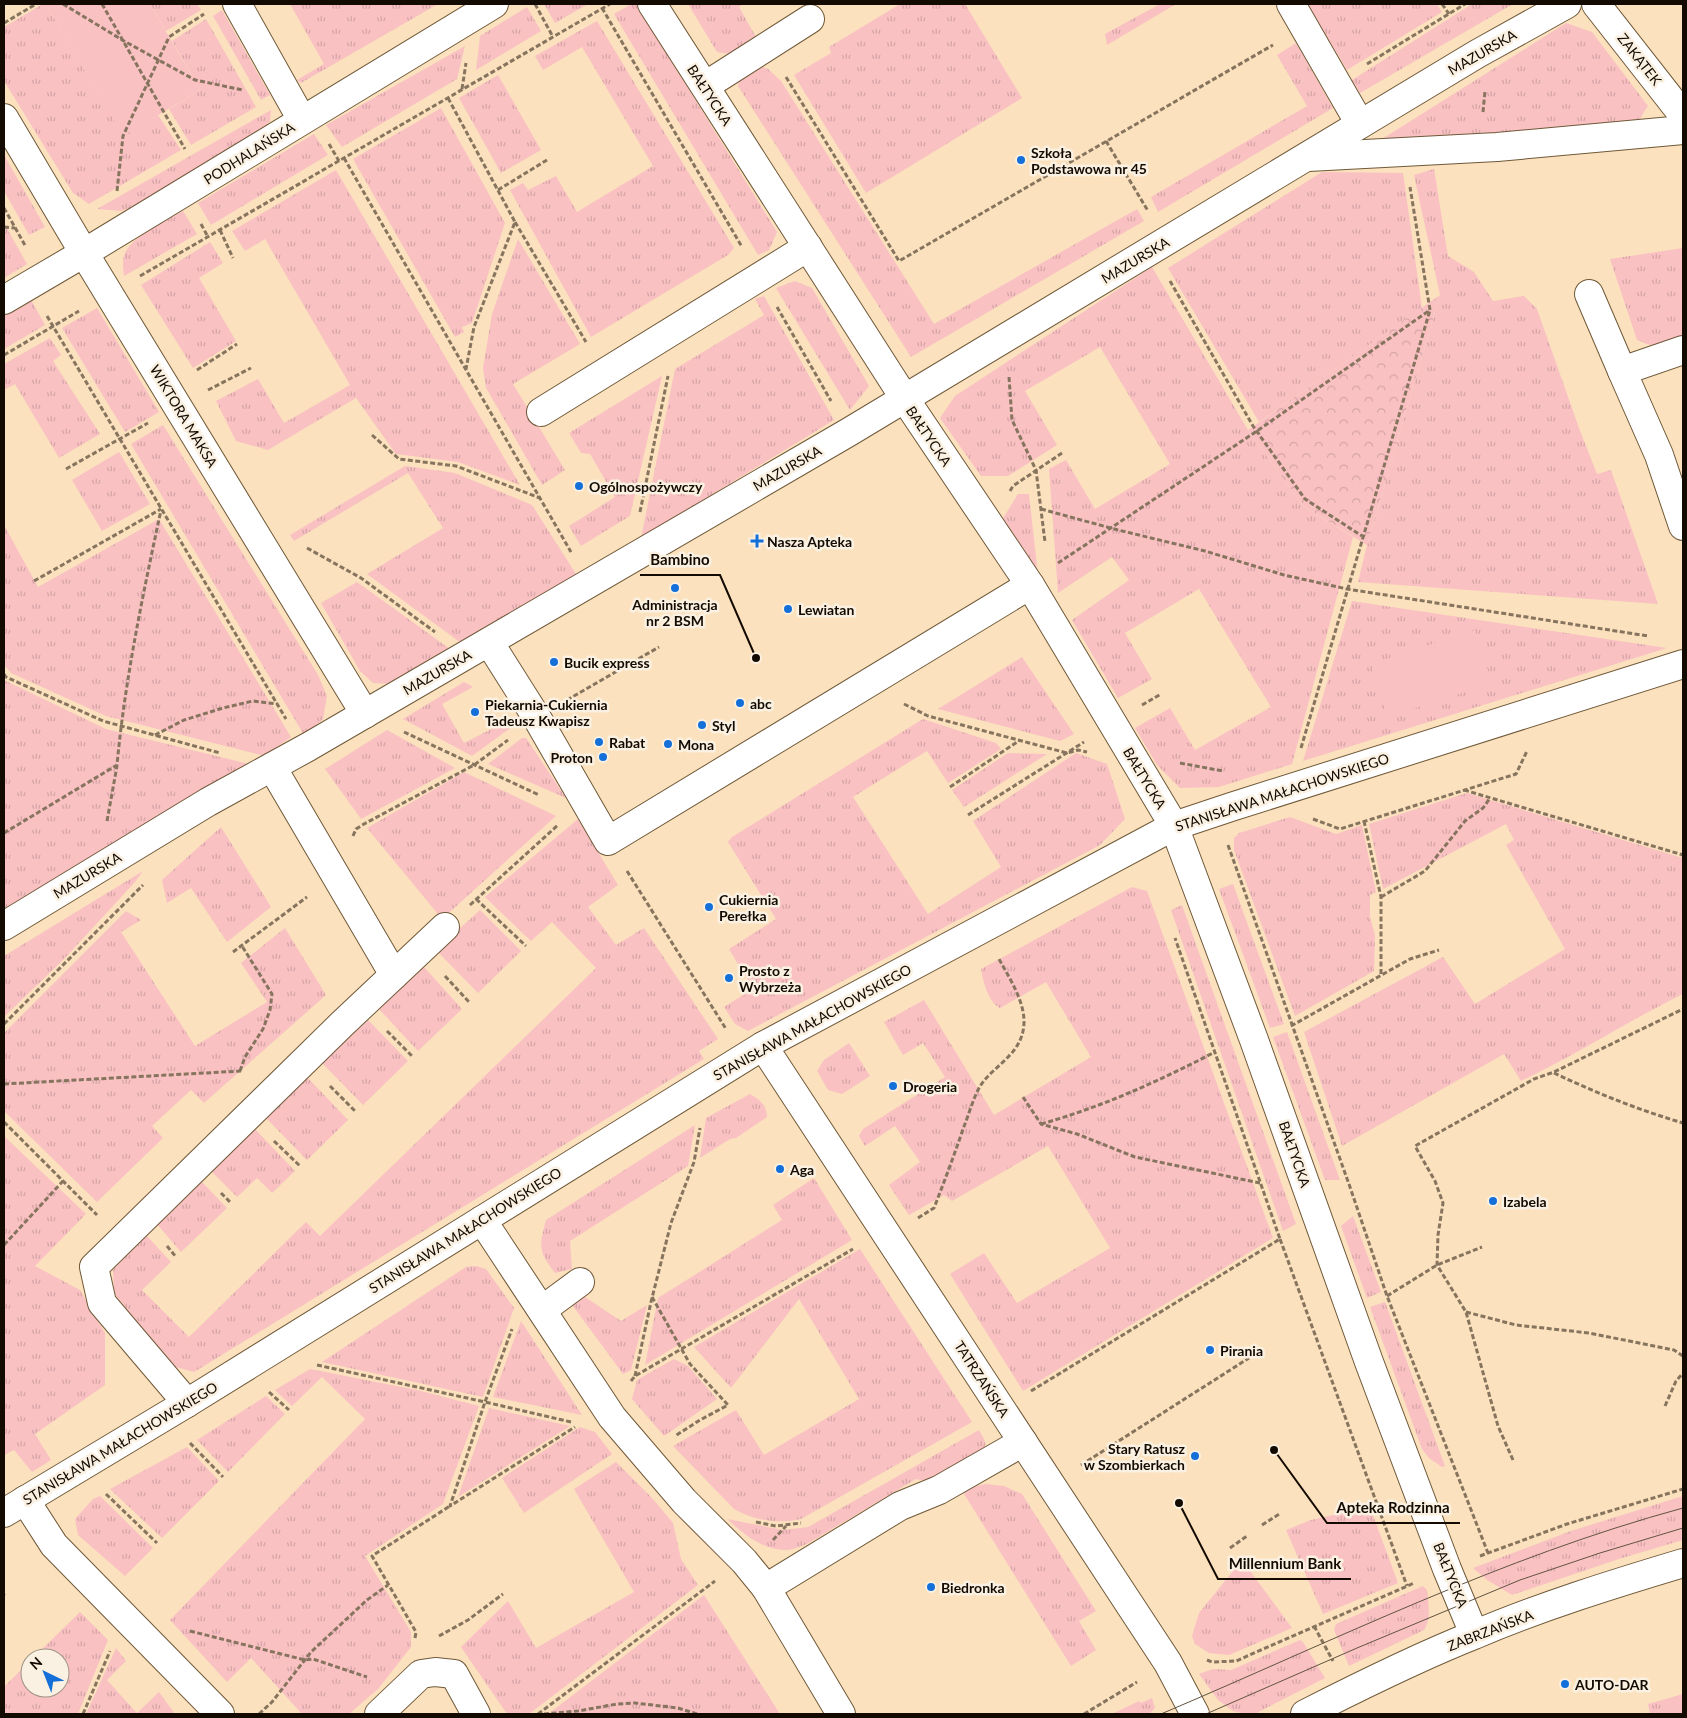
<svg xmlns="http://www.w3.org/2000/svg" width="1687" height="1718" font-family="Lato,sans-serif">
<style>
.grass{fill:url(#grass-tufts)}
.park{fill:url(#park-crowns)}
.pitch{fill:#fac1c3}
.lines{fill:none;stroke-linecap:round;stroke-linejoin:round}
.minor-casing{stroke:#6f5939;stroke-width:30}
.path{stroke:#86745e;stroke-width:3;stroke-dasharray:5 2.5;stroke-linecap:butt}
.minor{stroke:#fff;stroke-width:28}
.tram{stroke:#615341;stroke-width:1}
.poi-dot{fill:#146fd8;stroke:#fbf1e2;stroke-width:2}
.labels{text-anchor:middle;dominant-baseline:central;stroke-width:5;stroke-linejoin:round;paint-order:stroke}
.street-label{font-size:14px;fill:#130a01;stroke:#fbf1e2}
.poi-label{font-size:14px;font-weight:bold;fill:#130a01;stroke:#fbf1e2;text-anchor:start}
.leader{fill:none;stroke:#130a01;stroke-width:2}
.callout-dot{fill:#130a01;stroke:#fbf1e2;stroke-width:2}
.callout-label{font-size:15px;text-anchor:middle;font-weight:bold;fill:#130a01;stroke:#fbf1e2;stroke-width:5;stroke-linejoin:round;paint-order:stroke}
</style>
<defs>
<pattern id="grass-tufts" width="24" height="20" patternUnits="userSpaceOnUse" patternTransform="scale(1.25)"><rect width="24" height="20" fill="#fac1c3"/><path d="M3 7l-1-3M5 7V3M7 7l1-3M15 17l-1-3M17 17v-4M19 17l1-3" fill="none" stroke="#d5a4a6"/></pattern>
<pattern id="park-crowns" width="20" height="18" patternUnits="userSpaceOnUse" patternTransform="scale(1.25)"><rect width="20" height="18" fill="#fac1c3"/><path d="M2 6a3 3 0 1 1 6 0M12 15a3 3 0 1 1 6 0" fill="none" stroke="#d5a4a6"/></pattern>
</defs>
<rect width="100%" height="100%" fill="#fbe1bd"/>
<g class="grass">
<polygon points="43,4 46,4 123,135 158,115 181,150 89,204 73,193 4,81 4,27"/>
<polygon points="150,4 197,4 201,10 166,31"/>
<polygon points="290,4 438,4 301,83 297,80 324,64"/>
<polygon points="544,4 588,4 555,23"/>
<polygon points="631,4 636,4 777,232 769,250 758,255 614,14"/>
<polygon points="688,4 743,4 739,7 756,37 731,54 717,52"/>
<polygon points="900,4 965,4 1022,98 866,193 794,75 831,53 829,47"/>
<polygon points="1160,4 1176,4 1107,45 1105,34"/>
<polygon points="1311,4 1437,4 1442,12 1347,70 1308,5"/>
<polygon points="1472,4 1513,4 1360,93 1352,80"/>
<polygon points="527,7 541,31 476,70 480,36"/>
<polygon points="222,10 270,95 261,100 213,16"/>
<polygon points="206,19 256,107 191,145 169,109 200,90 172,41"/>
<polygon points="597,21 734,248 728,255 591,337 510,190 523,183 528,190 556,176 577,212 653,166 582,47 543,70 535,56"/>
<polygon points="1566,23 1592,32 1648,106 1637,123 1371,146"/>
<polygon points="1296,43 1333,108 1158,212 1151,197 1307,106 1277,55"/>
<polygon points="465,46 457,79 342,147 326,125"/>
<polygon points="755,64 768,69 781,81 934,324 1137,209 1144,221 911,357 738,86 741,72"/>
<polygon points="498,75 541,150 501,173 459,98"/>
<polygon points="441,108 505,223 472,323 462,327 464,332 455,337 353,159"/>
<polygon points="271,110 270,121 260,133 136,206 121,211 97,209"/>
<polygon points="314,134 328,155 211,225 198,203"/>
<polygon points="4,155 45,227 29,235 4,191"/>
<polygon points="1434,169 1448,256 1474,272 1493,301 1524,296 1537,309 1579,428 1597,474 1611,470 1658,604 1358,582 1367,545 1440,295 1414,175"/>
<polygon points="336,170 520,485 458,462 396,454 356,398 268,450 236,441 216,401 258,379 284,423 350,385 265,239 245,251 232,231"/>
<polygon points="1322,172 1403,173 1422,308 1259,422 1168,268"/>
<path d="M183,211L197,234L124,276C123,269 122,260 125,253C133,236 167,220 183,211Z"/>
<polygon points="4,223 27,264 4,278"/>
<polygon points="518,239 580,344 513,384 565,470 542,485 486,388 483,368 492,314"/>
<polygon points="210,242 223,263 199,278 236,341 193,368 141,285"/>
<polygon points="1683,248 1683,339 1655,347 1637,340 1610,259"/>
<polygon points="1152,267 1248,430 1303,506 1353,537 1292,764 1219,787 1180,788 1157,765 1135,728 1170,708 1195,750 1271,707 1199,589 1125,633 1152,679 1118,698 1072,620 1129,580 1112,557 1058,593 1049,469 1066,460 1095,509 1170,464 1100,347 1025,391 1057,445 1008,476 981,476 940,418 955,396"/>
<polygon points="795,281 812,288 869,386 850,410 776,288"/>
<polygon points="764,296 834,420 641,538 675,369 764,315 755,299"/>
<polygon points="30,298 45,325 4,349 4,313"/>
<polygon points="97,308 159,412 125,432 62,328"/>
<polygon points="50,338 61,355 53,361 100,434 59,458 15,384 4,390 4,364"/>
<polygon points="662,376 630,516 581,546 569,526 615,497 590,454 581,453 569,433"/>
<polygon points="163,425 318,675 327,696 323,719 304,735 131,444"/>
<polygon points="119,452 150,504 102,531 72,480"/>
<polygon points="405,466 455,473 532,505 576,574 461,643 367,574 443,528 408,473 294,541 290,535"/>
<polygon points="1018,494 1029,494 1038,575 1002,520"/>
<polygon points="159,519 291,737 265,756 106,716 11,673 4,665 4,525 38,587"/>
<polygon points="357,582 450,649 392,684 373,683 360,671 321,603"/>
<polygon points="1352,601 1667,648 1303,761"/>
<polygon points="1022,657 1074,734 1060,741 938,709"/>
<polygon points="4,680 106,729 253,765 4,912"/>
<polygon points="464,682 473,687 442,704 464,743 509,720 513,726 472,756 403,719"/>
<polygon points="923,719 996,743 1001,749 948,783 927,751 853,797 928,914 1001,867 973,821 1076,753 1107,764 1125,819 1100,845 748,1031 735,1024 724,1007 753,989 729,949 776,919 728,842 732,837"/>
<polygon points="387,730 455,768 361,819 325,769"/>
<polygon points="522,738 526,738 566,798 488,764"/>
<polygon points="1008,753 1047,754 964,807 952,790"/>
<polygon points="464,772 556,816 442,919 367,828"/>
<path d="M1467,793L1683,858V994C1628,1021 1576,1055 1521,1081L1504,1054L1342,1146L1304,1032L1443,957L1475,1004L1565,949L1506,845L1514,840L1506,824L1383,889L1369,824Z"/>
<polygon points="1290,817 1336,834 1362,825 1376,892 1370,895 1370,917 1375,935 1374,971 1295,1016 1234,850 1234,838 1239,833"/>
<polygon points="578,819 618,885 588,907 616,945 644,928 718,1039 699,1051 704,1059 194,1372 172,1366 114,1293 113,1270 146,1235 171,1262 142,1290 189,1337 306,1222 320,1236 596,968 552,922 531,941 485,897"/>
<polygon points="221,827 271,907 227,942 191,888 167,903 162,880"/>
<polygon points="143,871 135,882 65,958 4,1017 4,956"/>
<polygon points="1233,884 1284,1024 1270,1028 1219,889"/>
<path d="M1132,887L1147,891L1273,1238L1023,1391L950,1274L984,1253L1017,1303L1110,1248L1048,1146L952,1201L944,1195L909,1215L889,1185L920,1162L895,1126L865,1146L859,1136L863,1129L945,1077L923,1043L903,1055L884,1022L924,1000L994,1115L1091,1057L1046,982L1000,1008C988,1002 983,981 981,969Z"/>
<polygon points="1182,905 1296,1224 1283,1231 1171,910"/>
<polygon points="480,910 521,951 478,993 436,950"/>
<polygon points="126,911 141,920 121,932 195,1046 267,1002 241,963 285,928 326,995 204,1103 191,1090 152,1126 163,1138 97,1202 4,1111 4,1033"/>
<polygon points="424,967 462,1009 418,1051 379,1009"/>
<polygon points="368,1020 408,1061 363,1105 322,1063"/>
<polygon points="1287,1032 1340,1180 1325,1180 1273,1037"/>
<polygon points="849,1043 870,1076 842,1094 828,1090 817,1071 824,1060"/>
<polygon points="307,1077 348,1120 307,1160 265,1117"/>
<path d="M750,1094C759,1099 767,1105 767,1117L736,1138L730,1139L700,1158L706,1118Z"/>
<path d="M695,1125L688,1166L570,1241L572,1269L555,1273C538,1251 539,1246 546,1220Z"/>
<polygon points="254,1128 295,1171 272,1193 257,1178 237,1197 211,1171"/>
<polygon points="4,1136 86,1214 35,1266 80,1290 105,1333 105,1385 35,1434 51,1460 32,1472 14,1450 4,1455"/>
<polygon points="814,1178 852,1240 645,1365 658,1298 782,1220 773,1205"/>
<polygon points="201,1181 227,1208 181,1252 156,1223"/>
<polygon points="1353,1216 1381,1292 1367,1298 1341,1226"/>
<path d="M860,1249L972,1422L801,1519C779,1524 754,1521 734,1509L673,1446L736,1410L764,1455L859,1399L799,1299L731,1388L694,1347Z"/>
<polygon points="476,1266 486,1269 514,1308 483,1397 322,1362 466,1267"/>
<polygon points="582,1295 621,1321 647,1305 631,1370 623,1374 570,1302"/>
<polygon points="1385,1302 1445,1466 1442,1467 1429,1458 1422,1449 1370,1307"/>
<polygon points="521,1321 582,1415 493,1397"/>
<polygon points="674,1359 688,1366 717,1399 664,1436 632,1399 637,1380"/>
<polygon points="310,1369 417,1390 479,1406 443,1504 365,1556 411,1632 411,1647 378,1689 349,1714 302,1714 251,1658 227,1682 170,1620 365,1419 322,1377 292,1406 275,1390"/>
<polygon points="266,1396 285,1414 228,1472 197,1440"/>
<polygon points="489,1408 570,1426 458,1497"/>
<polygon points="580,1427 595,1432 612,1454 524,1513 502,1478"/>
<path d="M979,1430C984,1439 988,1443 983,1452L938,1484L916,1479L807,1544C801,1546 794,1549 788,1550C763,1551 744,1534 727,1519L783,1530L808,1527Z"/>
<polygon points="187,1447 219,1481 162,1538 110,1489"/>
<polygon points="616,1462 653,1499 673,1523 681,1559 698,1585 529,1714 507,1714 461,1647 508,1601 536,1648 634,1592 574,1489"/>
<polygon points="986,1484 1004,1486 1022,1494 1096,1611 1079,1621 1096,1650 1071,1666 961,1489"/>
<polygon points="100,1496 153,1548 125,1576 78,1535 75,1519 93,1499"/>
<polygon points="1683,1496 1683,1540 1619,1559 1512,1595 1487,1580 1473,1568 1571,1531"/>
<polygon points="1370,1507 1398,1583 1323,1614 1286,1530 1311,1520"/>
<polygon points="1242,1560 1292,1628 1229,1655 1209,1653 1195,1644 1192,1636 1199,1613"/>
<path d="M1423,1586L1427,1590C1428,1603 1432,1618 1424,1630L1349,1666L1334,1630L1336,1624Z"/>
<polygon points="704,1595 780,1714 548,1714"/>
<polygon points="80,1612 108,1640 78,1714 4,1714 4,1687 30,1661 30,1688 60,1688 60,1658 33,1658"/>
<polygon points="1300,1640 1303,1642 1325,1678 1266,1708 1255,1714 1246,1714 1233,1711 1218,1700 1199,1674 1213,1669 1231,1670"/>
<polygon points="116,1648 126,1661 107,1680 135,1711 137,1713 159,1692 175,1714 86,1714"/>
<polygon points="1683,1694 1683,1714 1650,1714 1648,1704"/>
<polygon points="1152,1698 1155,1708 1149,1714 1112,1714 1139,1701 1141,1703"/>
</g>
<polygon class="park" points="1440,295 1367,545 1303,506 1248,430"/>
<g class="pitch">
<polygon points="46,4 150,4 200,90 123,136"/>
<polygon points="1475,630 1492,683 1388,717 1371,664"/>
</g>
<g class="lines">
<g class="minor-casing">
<g id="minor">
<polyline points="237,4 302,120"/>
<polyline points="652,4 905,399 1030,585 1174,826 1254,1040 1369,1362 1447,1569 1474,1634"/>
<polyline points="1291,4 1360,124"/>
<polyline points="1596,4 1683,115"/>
<polyline points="705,86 810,19"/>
<polyline points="4,118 84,253 365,714"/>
<polyline points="1308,157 1497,147 1683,130"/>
<polyline points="1589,294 1622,371"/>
<polyline points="4,300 84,253 494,4"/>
<polyline points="1683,350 1622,371 1659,455 1683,526"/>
<polyline points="541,412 808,247"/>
<polyline points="489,642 537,718 608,841 1030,585"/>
<polyline points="272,767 394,975"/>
<polyline points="4,926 208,802 308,747 849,432 1477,54 1567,4"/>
<polyline points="763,1046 1168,1663 1195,1714"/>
<polyline points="482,1220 612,1417 684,1501 744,1561 766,1588 900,1506 939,1490 1023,1442"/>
<polyline points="542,1310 580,1282"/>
<polyline points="187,1403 102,1303 94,1267 342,1024 445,927"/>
<polyline points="25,1500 54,1545 220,1714"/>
<polyline points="4,1513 187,1403 763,1046 1174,826 1231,807 1683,664"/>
<polyline points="766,1588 841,1714"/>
<polyline points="379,1714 421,1674 435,1672 454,1674 476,1714"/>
<path d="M1305,1714C1360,1686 1416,1658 1474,1635C1542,1606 1613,1584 1683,1563"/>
</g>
</g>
<g class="path">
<polyline points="63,4 124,41 195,80 243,90"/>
<polyline points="102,4 185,149"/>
<polyline points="535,4 553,37"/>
<polyline points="1442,4 1449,14"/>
<polyline points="602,8 742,247"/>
<polyline points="4,23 36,4"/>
<polyline points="1367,64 1465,4"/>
<polyline points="786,77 899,261 1273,45"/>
<polyline points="462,89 466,63"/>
<polyline points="448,98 515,222 474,327 466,369"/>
<polyline points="1483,112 1485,91"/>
<polyline points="1106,141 1148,211"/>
<polyline points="329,144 339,161"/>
<polyline points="344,158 571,552"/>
<polyline points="498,190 547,160"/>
<polyline points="117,191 123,136 169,37 204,14"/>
<polyline points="4,208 26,247"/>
<polyline points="515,222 586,342"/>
<polyline points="201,224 208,237"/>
<polyline points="4,227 15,228"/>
<polyline points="220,230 233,258"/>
<polyline points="140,276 610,4"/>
<polyline points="1170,281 1253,426 1305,499 1362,536"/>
<polyline points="777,307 831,401"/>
<polyline points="47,316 286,719"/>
<polyline points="4,355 79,311"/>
<polyline points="197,370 237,344"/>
<polyline points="1009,377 1012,420 1036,470 1045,542"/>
<polyline points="208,390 251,368"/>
<polyline points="372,435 399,459 456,466 540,498"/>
<polyline points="66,469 148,423"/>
<polyline points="1010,491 1013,486 1062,453"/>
<polyline points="1041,509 1118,530 1205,551 1284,575 1347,589 1648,636"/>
<polyline points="640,512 668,376"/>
<polyline points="307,548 361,578 435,632"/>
<polyline points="1058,563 1257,431 1430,310 1410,187"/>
<polyline points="34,581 161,509"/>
<polyline points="4,674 6,677 103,721 220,753"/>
<polyline points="567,700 659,647"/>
<polyline points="904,704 928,716 1067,753 1078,750 1087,752"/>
<polyline points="1142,705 1161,694"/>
<polyline points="404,732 539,795"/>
<polyline points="155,735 184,720 223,708 253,701 277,704"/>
<polyline points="1301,748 1430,310"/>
<polyline points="1180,763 1223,771"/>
<polyline points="950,787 1020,740"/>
<polyline points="1464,790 1683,855"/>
<polyline points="968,815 1084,742"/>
<polyline points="1313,819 1340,829 1516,774 1527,751"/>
<polyline points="107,821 117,766"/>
<polyline points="1364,821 1381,897 1381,974"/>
<path d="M4,833L117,765C125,679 143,594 161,510"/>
<polyline points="353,836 356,829 364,824 474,765 508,740"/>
<polyline points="1228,845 1350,1187 1387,1296 1488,1553"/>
<polyline points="627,871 726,1029"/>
<polyline points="1381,897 1425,871 1465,821 1483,808 1490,798"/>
<polyline points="476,899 526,946"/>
<polyline points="470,905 558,825"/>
<polyline points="233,952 307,897"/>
<polyline points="445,976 469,1002"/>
<polyline points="4,1024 143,885"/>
<polyline points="1291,1026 1410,959 1439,950"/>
<polyline points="387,1031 413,1057"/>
<polyline points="240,1071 245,1057 263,1029 270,1010 272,994 242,946"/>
<path d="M1554,1073C1596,1093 1639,1110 1683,1123"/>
<polyline points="4,1084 241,1071"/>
<polyline points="330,1086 356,1112"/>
<polyline points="1023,1097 1041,1124 1077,1134 1135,1157 1260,1183"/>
<polyline points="4,1122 97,1215"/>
<path d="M1041,1124C1102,1107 1159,1081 1215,1052"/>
<polyline points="274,1141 300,1166"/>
<polyline points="221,1193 231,1203"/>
<path d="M918,1218L934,1208C944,1182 954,1156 963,1129C968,1117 972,1102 978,1090C985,1076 999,1067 1009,1056C1040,1024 1016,990 999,959"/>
<polyline points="1280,1239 1407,1586"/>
<polyline points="4,1245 63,1181"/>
<polyline points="167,1246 176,1257"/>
<polyline points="1387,1296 1437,1265 1482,1247"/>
<polyline points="652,1297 690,1364 728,1405 700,1420 675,1436"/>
<polyline points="1466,1312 1516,1325 1589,1333 1674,1350 1683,1356"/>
<polyline points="317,1365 485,1402 512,1329"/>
<polyline points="635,1376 651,1302 671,1223 694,1162 700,1128"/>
<polyline points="631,1381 635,1376 853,1249"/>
<polyline points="1031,1391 1280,1239 1175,938"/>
<polyline points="269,1392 289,1410"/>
<polyline points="1665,1406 1676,1381 1683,1373"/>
<polyline points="571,1422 485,1402 450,1506 575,1427"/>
<polyline points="190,1443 223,1477"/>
<polyline points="1513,1460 1498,1426 1466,1312 1437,1265 1438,1235 1443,1203 1435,1181 1415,1146 1534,1079 1554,1072 1683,1009"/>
<polyline points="1081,1465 1249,1358"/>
<polyline points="106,1494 157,1543"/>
<polyline points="756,1522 776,1526 801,1523"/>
<polyline points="1262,1525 1281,1513"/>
<polyline points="773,1540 786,1526"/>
<polyline points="1230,1548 1247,1536"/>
<polyline points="1480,1556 1567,1524 1683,1489"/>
<polyline points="4,1594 4,1595"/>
<polyline points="1314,1626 1333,1661"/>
<polyline points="190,1631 305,1660 313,1659 367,1677"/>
<polyline points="439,1636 468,1620 503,1594"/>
<polyline points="415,1638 416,1632 372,1556 450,1506"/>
<polyline points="1207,1660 1212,1662 1236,1661 1414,1583"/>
<polyline points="83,1714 110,1651"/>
<polyline points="259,1714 272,1702 311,1652 367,1600 388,1585"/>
<polyline points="538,1714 715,1581"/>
<polyline points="544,1714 578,1711 617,1704 635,1703 678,1708 697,1714"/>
<polyline points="1084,1714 1137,1682"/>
</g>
<use href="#minor" class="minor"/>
<g class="tram">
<path d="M1161,1714C1333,1641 1502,1557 1683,1508"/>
<polyline points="1206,1714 1357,1648 1520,1580 1600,1553 1683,1528"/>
</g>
</g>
<g class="poi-dot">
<circle cx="1021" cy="160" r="5"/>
<circle cx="579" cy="486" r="5"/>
<path d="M754.5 533.5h5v5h5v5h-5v5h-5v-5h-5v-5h5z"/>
<circle cx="675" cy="588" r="5"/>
<circle cx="788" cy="609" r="5"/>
<circle cx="554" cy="662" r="5"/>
<circle cx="740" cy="703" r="5"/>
<circle cx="475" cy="712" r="5"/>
<circle cx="702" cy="725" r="5"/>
<circle cx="599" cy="742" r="5"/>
<circle cx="668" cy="744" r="5"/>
<circle cx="603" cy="757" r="5"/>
<circle cx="709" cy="907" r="5"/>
<circle cx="729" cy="978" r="5"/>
<circle cx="893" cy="1086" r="5"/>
<circle cx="780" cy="1169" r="5"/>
<circle cx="1493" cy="1201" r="5"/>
<circle cx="1210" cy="1350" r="5"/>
<circle cx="1195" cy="1456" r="5"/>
<circle cx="931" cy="1587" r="5"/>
<circle cx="1565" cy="1684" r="5"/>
</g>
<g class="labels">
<g class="street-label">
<text transform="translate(1482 52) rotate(-30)">MAZURSKA</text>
<text transform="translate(1640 59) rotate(52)">ZAKĄTEK</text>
<text transform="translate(710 95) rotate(57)">BAŁTYCKA</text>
<text transform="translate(249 153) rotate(-32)">PODHALAŃSKA</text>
<text transform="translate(1135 260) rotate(-31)">MAZURSKA</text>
<text transform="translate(184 416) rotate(59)">WIKTORA MAKSA</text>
<text transform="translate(929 436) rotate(56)">BAŁTYCKA</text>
<text transform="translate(787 468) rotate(-30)">MAZURSKA</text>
<text transform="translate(437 672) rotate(-30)">MAZURSKA</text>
<text transform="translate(1145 778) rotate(59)">BAŁTYCKA</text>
<text transform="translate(1282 792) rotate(-18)">STANISŁAWA MAŁACHOWSKIEGO</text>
<text transform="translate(87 875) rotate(-31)">MAZURSKA</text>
<text transform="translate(812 1022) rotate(-29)">STANISŁAWA MAŁACHOWSKIEGO</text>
<text transform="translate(1295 1154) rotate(71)">BAŁTYCKA</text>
<text transform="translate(465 1230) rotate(-32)">STANISŁAWA MAŁACHOWSKIEGO</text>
<text transform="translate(982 1379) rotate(57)">TATRZAŃSKA</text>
<text transform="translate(120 1443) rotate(-31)">STANISŁAWA MAŁACHOWSKIEGO</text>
<text transform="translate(1451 1575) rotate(68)">BAŁTYCKA</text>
<text transform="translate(1490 1630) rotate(-21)">ZABRZAŃSKA</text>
</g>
<g class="poi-label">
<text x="1031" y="152">Szkoła<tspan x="1031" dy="16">Podstawowa nr 45</tspan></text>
<text x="589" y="486">Ogólnospożywczy</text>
<text x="767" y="541">Nasza Apteka</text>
<text x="675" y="604" text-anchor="middle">Administracja<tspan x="675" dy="16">nr 2 BSM</tspan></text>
<text x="798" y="609">Lewiatan</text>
<text x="564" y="662">Bucik express</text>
<text x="750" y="703">abc</text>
<text x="485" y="704">Piekarnia-Cukiernia<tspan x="485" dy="16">Tadeusz Kwapisz</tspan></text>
<text x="712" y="725">Styl</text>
<text x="609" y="742">Rabat</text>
<text x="678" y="744">Mona</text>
<text x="593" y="757" text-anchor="end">Proton</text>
<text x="719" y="899">Cukiernia<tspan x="719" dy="16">Perełka</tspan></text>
<text x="739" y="970">Prosto z<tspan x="739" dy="16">Wybrzeża</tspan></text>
<text x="903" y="1086">Drogeria</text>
<text x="790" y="1169">Aga</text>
<text x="1503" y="1201">Izabela</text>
<text x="1220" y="1350">Pirania</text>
<text x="1185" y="1448" text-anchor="end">Stary Ratusz<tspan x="1185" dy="16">w Szombierkach</tspan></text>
<text x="941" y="1587">Biedronka</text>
<text x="1575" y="1684">AUTO-DAR</text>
</g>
</g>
<path class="leader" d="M756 658L720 575H640M1274 1450L1327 1523H1460M1179 1503L1218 1579H1351"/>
<g class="callout-dot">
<circle cx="756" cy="658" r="5"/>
<circle cx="1274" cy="1450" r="5"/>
<circle cx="1179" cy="1503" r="5"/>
</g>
<g class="callout-label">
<text x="680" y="565">Bambino</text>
<text x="1393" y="1513">Apteka Rodzinna</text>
<text x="1285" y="1569">Millennium Bank</text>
</g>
<rect width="1687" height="1718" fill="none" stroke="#130a01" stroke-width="10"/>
<g transform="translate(45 1673) rotate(317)"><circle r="24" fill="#fbf1e2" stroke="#9e9588"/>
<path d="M0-4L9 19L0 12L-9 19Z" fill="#146fd8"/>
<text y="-8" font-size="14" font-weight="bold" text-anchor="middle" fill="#130a01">N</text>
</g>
</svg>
